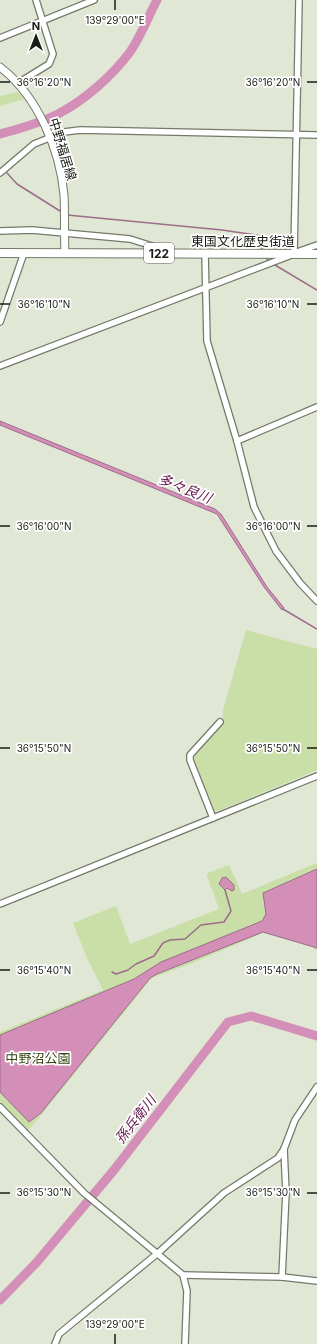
<svg xmlns="http://www.w3.org/2000/svg" width="317" height="1344" font-family="Inter,'Noto Sans JP',sans-serif">
<style>
.green{fill:#c9dfa7}
.water{fill:#d48fb9;stroke:#9c6c88}
.lines{fill:none;stroke-linecap:round;stroke-linejoin:round}
.stream{stroke:#9c6c88;stroke-width:1.5}
.river{stroke:#d48fb9;stroke-width:9}
.minor-casing{stroke:#737a6a;stroke-width:8}
.major-casing{stroke:#737a6a;stroke-width:9}
.highway-casing{stroke:#737a6a;stroke-width:10}
.minor{stroke:#fff;stroke-width:5.5}
.major{stroke:#fff;stroke-width:7}
.highway{stroke:#fff;stroke-width:8}
.ticks{fill:none;stroke:#1a1c16;stroke-width:1.5}
.labels{text-anchor:middle;dominant-baseline:central;stroke-width:3.5;stroke-linejoin:round;paint-order:stroke}
.shield{fill:#fff;stroke:#5f605c;stroke-width:1}
.shield-label{font-size:12px;font-weight:bold;fill:#1a1c16}
.street-label{font-size:13px;fill:#1a1c16;stroke:#fff}
.park-label{font-size:13px;fill:#354612;stroke:#fff}
.water-label{font-size:14px;font-style:italic;fill:#691951;stroke:#fff}
.ticks-label{font-size:10px;text-anchor:middle;fill:#1a1c16;stroke:#fff;stroke-width:3.5;stroke-linejoin:round;paint-order:stroke}
</style>
<rect width="100%" height="100%" fill="#e0e7d5"/>
<g class="green">
<polygon points="18,92 25,99 0,106 0,96"/>
<polygon points="246,630 317,649 317,770 213,813 192,759 192,756 218,726 222,724 223,710"/>
<polygon points="317,863 317,950 314,949 314,947 263,933 190,964 152,978 28,1131 0,1101 0,1032 103,990 87,958 73,923 116,906 130,944 219,909 207,876 208,873 229,865 242,894"/>
</g>
<g class="water">
<polygon points="0,421 215,509 221,514 267,587 284,608 282,610 264,587 217,514 0,425"/>
<polygon points="317,869 317,948 263,932 157,974 150,978 41,1113 29,1122 0,1092 0,1035 134,979 161,962 262,921 266,914 263,893"/>
<polygon points="226,877 234,885 234,890 232,891 227,888 225,890 219,884 222,878"/>
</g>
<g class="lines">
<g class="stream">
<polyline points="7,173 17,184 60,211"/>
<polyline points="67,215 222,230 262,236 262,249"/>
<polyline points="263,256 268,260"/>
<polyline points="275,265 317,290"/>
<polyline points="283,609 317,629"/>
<polyline points="112,972 116,974 128,970 136,964 154,956 163,943 170,940 185,939 201,925 224,922 231,911 225,890"/>
</g>
<g class="river">
<path d="M0,134C19,129 40,123 58,114C85,100 112,76 130,52C141,36 148,17 157,0"/>
<polyline points="0,1300 37,1262 114,1170 228,1022 251,1016 317,1036"/>
</g>
<g class="minor-casing">
<g id="minor">
<polyline points="0,38 94,0"/>
<polyline points="18,83 49,64 53,54 36,0"/>
<polyline points="0,173 34,144 64,132 80,130 317,135"/>
<polyline points="0,231 32,230 130,239 152,246 158,253"/>
<polyline points="297,252 317,245"/>
<polyline points="205,253 207,341 237,441 254,507 276,551 300,583 317,601"/>
<polyline points="294,254 299,0"/>
<polyline points="0,322 24,253"/>
<polyline points="0,366 289,256"/>
<polyline points="237,441 317,407"/>
<polyline points="213,818 190,760 190,755 220,722"/>
<polyline points="0,904 317,776"/>
<polyline points="0,1107 84,1193 183,1275 187,1291 185,1344"/>
<polyline points="183,1275 282,1277 317,1281"/>
<polyline points="282,1277 286,1192 284,1149"/>
<polyline points="55,1344 59,1334 158,1253 224,1193 278,1158 284,1149 295,1120 317,1087"/>
</g>
</g>
<g class="major-casing">
<path id="major" d="M0,67C37,95 60,149 64,195C65,214 64,234 65,253"/>
</g>
<g class="highway-casing">
<polyline id="highway" points="0,253 317,254"/>
</g>
<use href="#minor" class="minor"/>
<use href="#major" class="major"/>
<use href="#highway" class="highway"/>
</g>
<path class="ticks" d="M115,0V10M0,82H10M307,82H317M0,304H10M307,304H317M0,526H10M307,526H317M0,748H10M307,748H317M0,970H10M307,970H317M0,1193H10M307,1193H317M115,1334V1344"/>
<g class="labels">
<rect class="shield" x="144" y="243" width="30" height="20" rx="3"/>
<g class="shield-label">
<text x="159" y="253">122</text>
</g>
<g class="street-label">
<text transform="translate(63 149) rotate(73)">中野福居線</text>
<text x="243" y="241">東国文化歴史街道</text>
</g>
<g class="park-label">
<text x="38" y="1058">中野沼公園</text>
</g>
<g class="water-label">
<text transform="translate(185 488) rotate(22)">多々良川</text>
<text transform="translate(135 1119) rotate(-52)">孫兵衛川</text>
</g>
</g>
<g class="ticks-label">
<text x="115" y="24">139°29'00"E</text>
<text x="44" y="86">36°16'20"N</text>
<text x="273" y="86">36°16'20"N</text>
<text x="44" y="308">36°16'10"N</text>
<text x="273" y="308">36°16'10"N</text>
<text x="44" y="530">36°16'00"N</text>
<text x="273" y="530">36°16'00"N</text>
<text x="44" y="752">36°15'50"N</text>
<text x="273" y="752">36°15'50"N</text>
<text x="44" y="974">36°15'40"N</text>
<text x="273" y="974">36°15'40"N</text>
<text x="44" y="1196">36°15'30"N</text>
<text x="273" y="1196">36°15'30"N</text>
<text x="115" y="1328">139°29'00"E</text>
</g>
<g transform="translate(36 36)" stroke="#ffffff" stroke-width="3" paint-order="stroke">
<path d="M0-3L7 15L0 10L-7 15Z" fill="#1a1c16"/>
<text y="-6" font-size="11" font-weight="bold" text-anchor="middle" fill="#1a1c16">N</text>
</g>
</svg>
